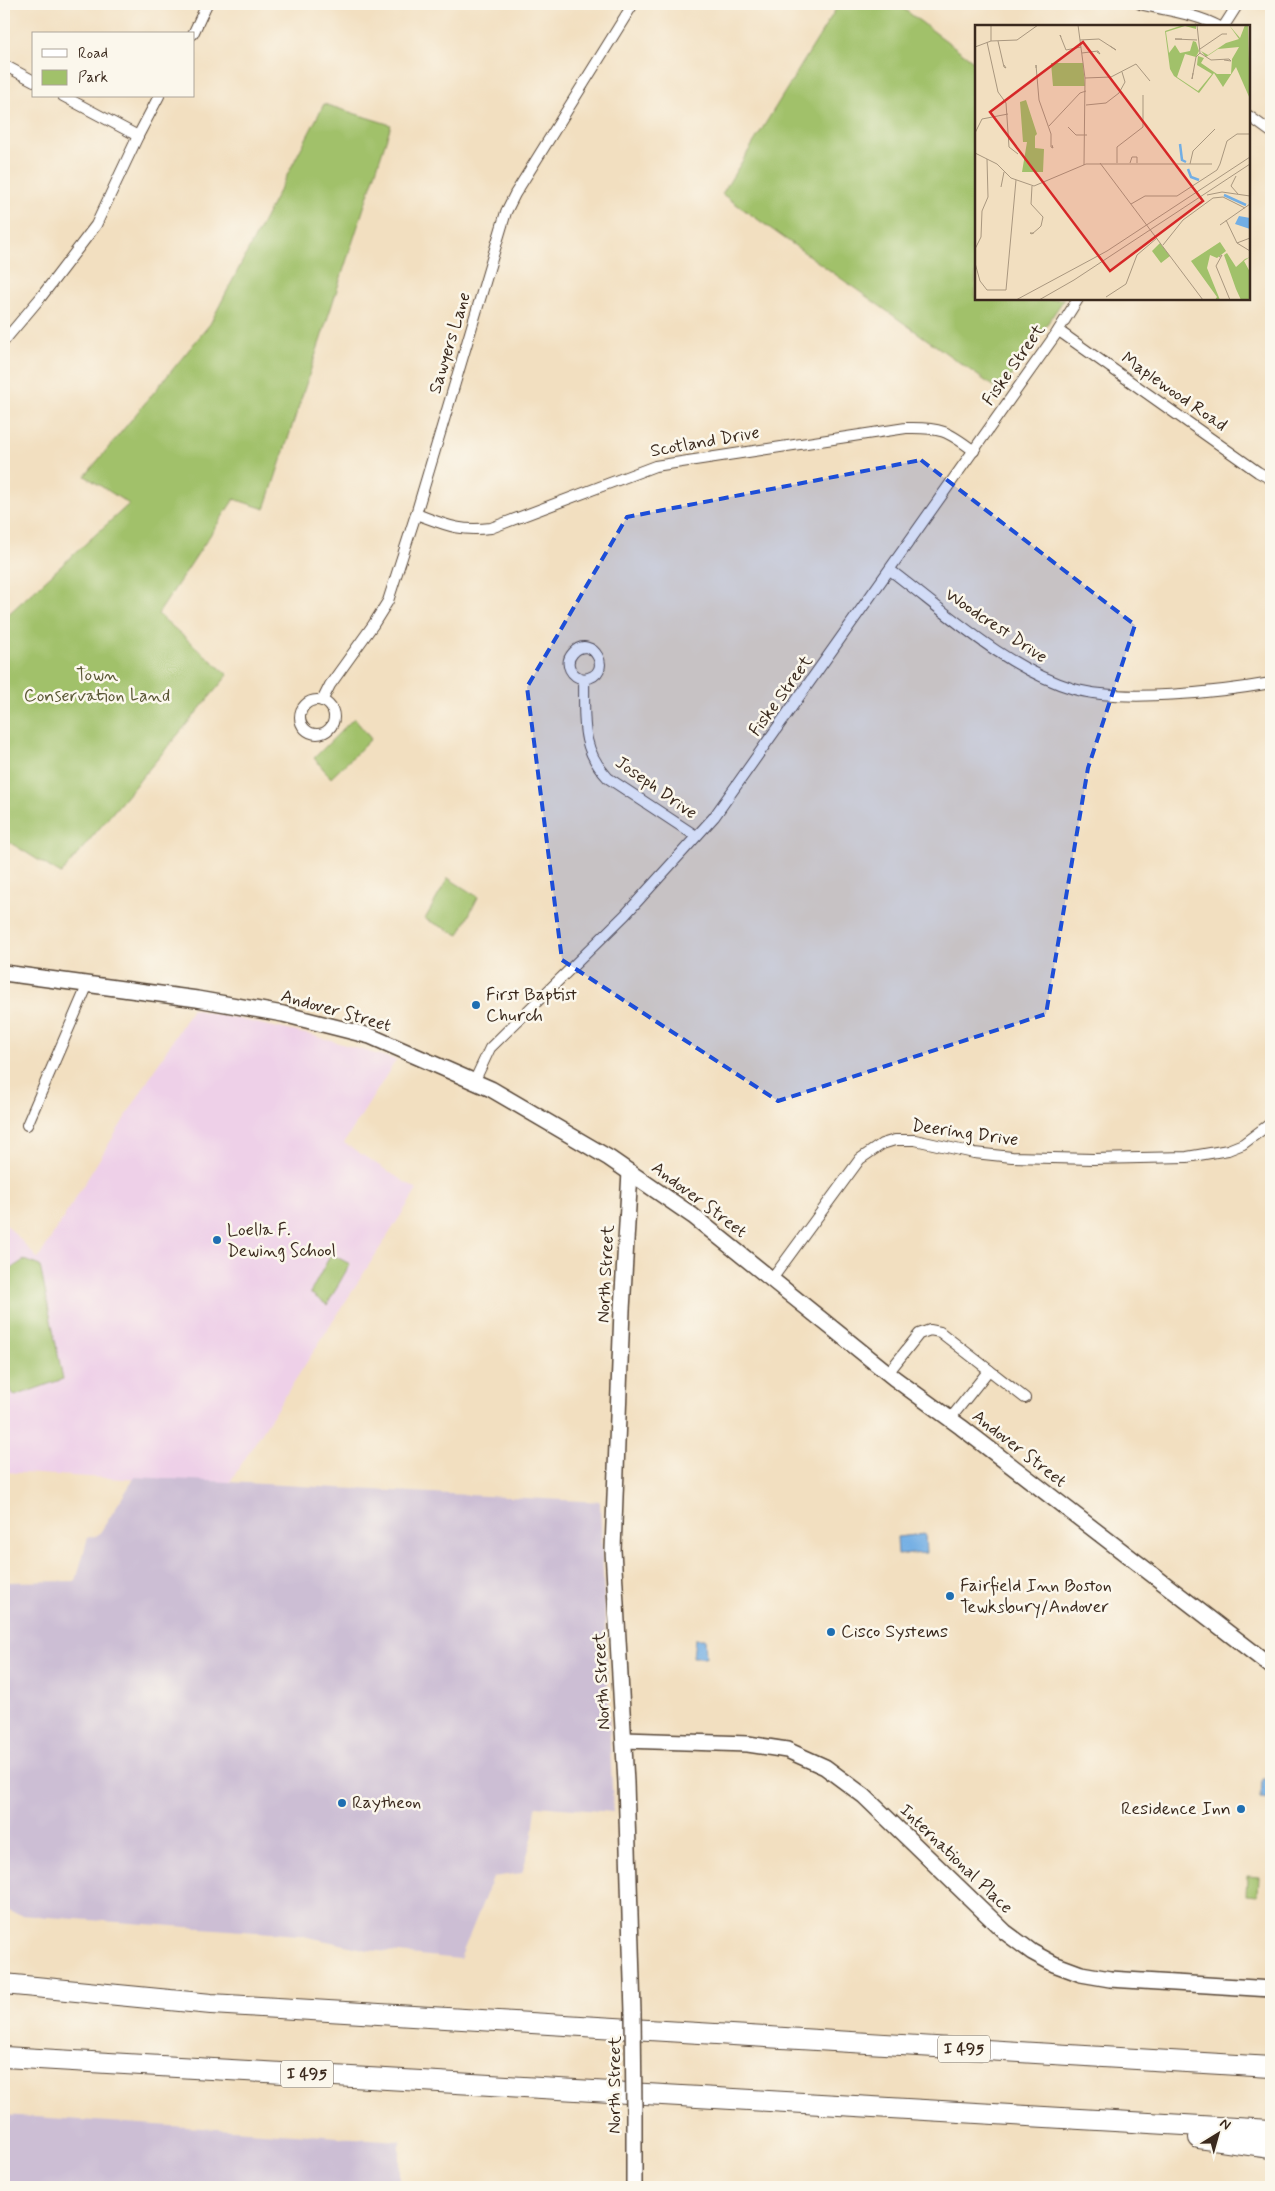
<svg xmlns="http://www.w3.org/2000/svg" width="1275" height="2191" font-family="Mynerve,sans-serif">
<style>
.built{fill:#eed0e8}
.industrial{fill:#ccbed4}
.green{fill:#a1c16a;stroke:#6e7644}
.water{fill:#72aee4;stroke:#566c81}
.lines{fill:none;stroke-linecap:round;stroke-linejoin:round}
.minor-casing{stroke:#564536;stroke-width:12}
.secondary-casing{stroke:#564536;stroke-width:18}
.motorway-casing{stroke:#564536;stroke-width:22}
.minor{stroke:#fff;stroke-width:10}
.secondary{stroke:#fff;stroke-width:15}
.motorway{stroke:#fff;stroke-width:20}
.secondary-bridge-casing{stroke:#564536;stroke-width:18;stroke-linecap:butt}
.secondary-bridge{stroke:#fff;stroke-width:15}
.marked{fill:#1d4ed8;fill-opacity:0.2;stroke:#1d4ed8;stroke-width:4;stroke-dasharray:10 6;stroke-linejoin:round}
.poi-dot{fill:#1f6fb2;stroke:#fbf7ec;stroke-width:2}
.labels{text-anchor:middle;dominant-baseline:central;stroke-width:5;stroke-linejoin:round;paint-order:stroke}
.shield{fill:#fbf7ec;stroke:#75685c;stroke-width:1}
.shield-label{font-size:16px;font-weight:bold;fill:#3b2a1e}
.street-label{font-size:18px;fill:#3b2a1e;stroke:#fbf7ec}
.park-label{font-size:18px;fill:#5a5735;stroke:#fbf7ec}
.poi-label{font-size:18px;fill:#3b2a1e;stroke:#fbf7ec;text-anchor:start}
.inset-river{fill:none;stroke:#72aee4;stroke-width:2.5}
.inset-road{fill:none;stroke:#a9977f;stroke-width:1}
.view{fill:#d62828;fill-opacity:0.15;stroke:#d62828;stroke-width:2.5}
.inset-edge{fill:none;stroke:#3b2a1e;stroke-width:2.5}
</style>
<rect width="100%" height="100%" fill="#fbf7ec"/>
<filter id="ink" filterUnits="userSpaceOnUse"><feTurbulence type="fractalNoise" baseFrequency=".02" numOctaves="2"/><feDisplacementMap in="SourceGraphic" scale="10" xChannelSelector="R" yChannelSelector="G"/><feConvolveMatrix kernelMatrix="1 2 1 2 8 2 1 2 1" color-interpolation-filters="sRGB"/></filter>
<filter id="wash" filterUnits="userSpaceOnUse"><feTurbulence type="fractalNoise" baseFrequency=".0096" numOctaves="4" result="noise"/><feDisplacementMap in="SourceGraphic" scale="20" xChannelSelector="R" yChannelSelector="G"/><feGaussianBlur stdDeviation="1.12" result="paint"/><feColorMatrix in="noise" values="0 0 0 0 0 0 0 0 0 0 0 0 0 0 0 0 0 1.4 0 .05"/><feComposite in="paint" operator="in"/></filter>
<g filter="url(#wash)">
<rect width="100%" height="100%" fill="#f2dfc0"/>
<polygon class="built" points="192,1009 315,1036 396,1060 344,1143 417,1190 228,1485 4,1472 4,1222 38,1259"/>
<g class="industrial">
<polygon points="135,1477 600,1502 613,1812 536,1806 533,1835 522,1873 493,1877 460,1959 368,1950 299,1935 21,1915 4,1910 4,1582 76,1581 88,1537 98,1536"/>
<polygon points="4,2115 400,2141 400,2187 4,2187"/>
</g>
<g class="green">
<polygon points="839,4 897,4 976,63 976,299 1064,299 1001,392 722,194"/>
<polygon points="324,104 391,125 265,509 234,499 158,614 228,675 61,874 4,839 4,618 129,504 85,476 210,324"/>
<polygon points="354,718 371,739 331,778 314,758"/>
<polygon points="448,878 478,897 459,935 425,919"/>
<polygon points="331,1254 350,1264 327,1305 310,1293"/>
<polygon points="24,1260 40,1266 63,1379 15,1396 4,1382 4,1273"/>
<polygon points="1247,1876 1259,1877 1258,1896 1246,1895"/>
</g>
<g class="water">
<polygon points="925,1534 926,1553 898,1555 897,1537"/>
<polygon points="695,1639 705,1639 706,1657 693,1657"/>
<polygon points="1262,1779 1270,1779 1271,1799 1261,1798"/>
</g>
</g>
<g filter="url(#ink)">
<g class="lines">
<g class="minor-casing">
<g id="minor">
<path d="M1140,4C1167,11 1194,13 1218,26"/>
<polyline points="1224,26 1238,4"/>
<polyline points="193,34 207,4"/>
<polyline points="4,65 34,81"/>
<polyline points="63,96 138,136"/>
<polyline points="1249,116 1271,132"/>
<polyline points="1059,331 1258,472 1271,479"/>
<polyline points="4,341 41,297 96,225 138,136 159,96"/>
<path d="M416,514C446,525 459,532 491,528L655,466L906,428C940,427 948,431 974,451"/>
<path d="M890,570C947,613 1005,668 1074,689C1122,703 1221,692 1271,683"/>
<path d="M584,679C572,677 563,664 573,653C591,632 617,674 584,679C585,718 579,747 608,778L696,836"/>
<circle cx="317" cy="717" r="17"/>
<polyline points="322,701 330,685 373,625 388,601 416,514 506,212 515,194 633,4"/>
<polyline points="474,1082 490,1048 625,915 714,817 1056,334 1078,299"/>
<polyline points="27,1125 88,984"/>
<polyline points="772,1279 860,1159 882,1144 895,1140 915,1140 974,1153 1012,1157 1093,1159 1187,1157 1228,1150 1243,1144 1271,1123"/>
<polyline points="989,1370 1025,1398"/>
<polyline points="888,1373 919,1334 930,1330 940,1332 989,1370 950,1419"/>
</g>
</g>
<g class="secondary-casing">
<g id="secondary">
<polyline points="4,973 197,999 283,1014 370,1036 491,1089 609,1158 693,1216 894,1378 961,1427 1271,1666"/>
<polyline points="630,1172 622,1310 613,1550 626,1783 633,2013"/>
<polyline points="624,1740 748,1744 787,1750 825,1767 864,1796 1005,1932 1032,1952 1054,1964 1081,1974 1110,1979 1271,1989"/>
<polyline points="634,2187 634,2111"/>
</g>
</g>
<g class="motorway-casing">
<g id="motorway">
<polyline points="4,1984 211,2004 1271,2067"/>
<polyline points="4,2057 1271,2130"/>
<polyline points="1199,2138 1271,2148"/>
</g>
</g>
<use href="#minor" class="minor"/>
<use href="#secondary" class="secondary"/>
<use href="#motorway" class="motorway"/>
<g class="secondary-bridge-casing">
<polyline id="secondary-bridge" points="633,2013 634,2111"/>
</g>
<use href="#secondary-bridge" class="secondary-bridge"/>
</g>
</g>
<path class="marked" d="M921,460L1135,625L1088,768L1046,1014L778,1101L562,960L527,687L627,517Z"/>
<g class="poi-dot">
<circle cx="476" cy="1005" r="5"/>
<circle cx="217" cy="1240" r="5"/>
<circle cx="950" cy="1596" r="5"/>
<circle cx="831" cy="1632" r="5"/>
<circle cx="342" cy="1803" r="5"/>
<circle cx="1241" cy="1809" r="5"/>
</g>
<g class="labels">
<g class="shield">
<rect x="938" y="2035.5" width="52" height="27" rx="4"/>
<rect x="281" y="2060.5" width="52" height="27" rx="4"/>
</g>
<g class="shield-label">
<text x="964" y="2049">I 495</text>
<text x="307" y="2074">I 495</text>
</g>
<g class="street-label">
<text transform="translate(450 343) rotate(-73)">Sawyers Lane</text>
<text transform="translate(1014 365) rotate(-55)">Fiske Street</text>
<text transform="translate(1174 392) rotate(35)">Maplewood Road</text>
<text transform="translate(705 442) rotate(-10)">Scotland Drive</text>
<text transform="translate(996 626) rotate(34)">Woodcrest Drive</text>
<text transform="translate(781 696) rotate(-54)">Fiske Street</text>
<text transform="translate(656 788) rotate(35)">Joseph Drive</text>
<text transform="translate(336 1011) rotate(16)">Andover Street</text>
<text transform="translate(965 1133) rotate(8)">Deering Drive</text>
<text transform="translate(699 1200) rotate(37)">Andover Street</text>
<text transform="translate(606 1274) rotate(-87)">North Street</text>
<text transform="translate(1019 1449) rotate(38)">Andover Street</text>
<text transform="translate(602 1681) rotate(-93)">North Street</text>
<text transform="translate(956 1859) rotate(44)">International Place</text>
<text transform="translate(615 2085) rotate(-90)">North Street</text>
</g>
<g class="park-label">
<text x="97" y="675">Town<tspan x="97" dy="21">Conservation Land</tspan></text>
</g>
<g class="poi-label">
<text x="486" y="995">First Baptist<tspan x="486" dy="21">Church</tspan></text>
<text x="227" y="1230">Loella F.<tspan x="227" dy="21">Dewing School</tspan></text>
<text x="960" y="1586">Fairfield Inn Boston<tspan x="960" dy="21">Tewksbury/Andover</tspan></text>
<text x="841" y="1632">Cisco Systems</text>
<text x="352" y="1803">Raytheon</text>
<text x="1231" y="1809" text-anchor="end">Residence Inn</text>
</g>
</g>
<g transform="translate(975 25)">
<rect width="275" height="275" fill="#f2dfc0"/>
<path d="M208,0H221V14V4L210,1L191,7L194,28L200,20L205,28L215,26L218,16L221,17L224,26L221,32L210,29L202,52L223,66L237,49L222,40L223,31L229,33L226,38L242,49H256L257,34L264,22L243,24L231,32L226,26L233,30L251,18L264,14L254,0L265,13L270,0H273L275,74L261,42L248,62L239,48L224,68L199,51L195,44L190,6ZM76,38H108L110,61H78ZM51,75L62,109L60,111V123L69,124L68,147H47L52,117H48L45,77ZM245,217L251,226L242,233L235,230L232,243L245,275H240L242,272L216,236ZM185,218L195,231L186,238L177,226ZM252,228L261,242L270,234L275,232L269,236L275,247V275H266L261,264L249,230Z" fill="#a1c16a"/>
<path d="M264,191L275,193V204L260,199Z" fill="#72aee4"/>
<path class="inset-river" d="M205,119L207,135L211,137M213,144L216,152L224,155M249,170L271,180"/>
<path class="inset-road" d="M16,0V16M103,0L110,53L109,140M86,12L85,10L91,25L106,22M207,14H200L222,15M105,15L124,14L141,25L135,21M23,16L29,42L31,43L29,40M12,17L23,67L31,78L34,122L43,129M0,22L16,16L42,15L63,0M225,24L247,9H252M107,28L123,26L125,29L122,27M225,28L236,35L254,34L256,36L249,35M61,43V40L64,75L76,109V122L78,123L77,120M218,48L217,54L221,32L225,28L222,0M110,53L136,52L161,39L175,56M111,80L131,78L144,68L150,57L147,47M74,101L105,68L111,66M95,104L93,102L101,110H112M0,108L7,94L33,89M0,128L22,139L36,153L59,161L111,139H237M125,138L228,275M142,138V122L168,102V70M155,138L157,132H162V138M215,139L218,126L240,104M245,139L252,116L262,109H275M261,151L256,161L263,169M57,161L56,179L68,192L66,201L64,203L57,209L55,208H59M26,162L29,147M232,170L247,167L275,171M156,179L170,171H202L242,145L245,139M251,195L262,218M245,200L275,179M275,213L262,218L275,226M188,220L208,195L238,173L248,172L270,183M0,224L6,212L7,186L13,172L12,134M244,232L247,230L241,241L255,275M0,238L5,256L12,265H31L41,155M131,272L151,259L162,230L182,213M41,275L132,226L275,132M64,275L99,255L275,139"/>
<path class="view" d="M108,17L228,176L135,246L15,87Z"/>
<rect width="275" height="275" class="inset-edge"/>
</g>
<rect width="1275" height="2191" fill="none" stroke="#fbf7ec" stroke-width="20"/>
<rect x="32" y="32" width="162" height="65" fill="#fbf7ec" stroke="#aea59a"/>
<rect x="42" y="49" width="25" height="8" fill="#ffffff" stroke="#aea59a"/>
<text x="78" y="58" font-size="15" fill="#3b2a1e">Road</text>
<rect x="42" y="70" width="25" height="15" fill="#a1c16a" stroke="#aea59a"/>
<text x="78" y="82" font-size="15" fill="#3b2a1e">Park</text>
<g transform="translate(1218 2134) rotate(37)" stroke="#fbf7ec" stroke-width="4" paint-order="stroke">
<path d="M0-4L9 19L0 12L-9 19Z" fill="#3b2a1e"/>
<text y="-8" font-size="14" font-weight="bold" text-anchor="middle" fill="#3b2a1e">N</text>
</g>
</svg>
